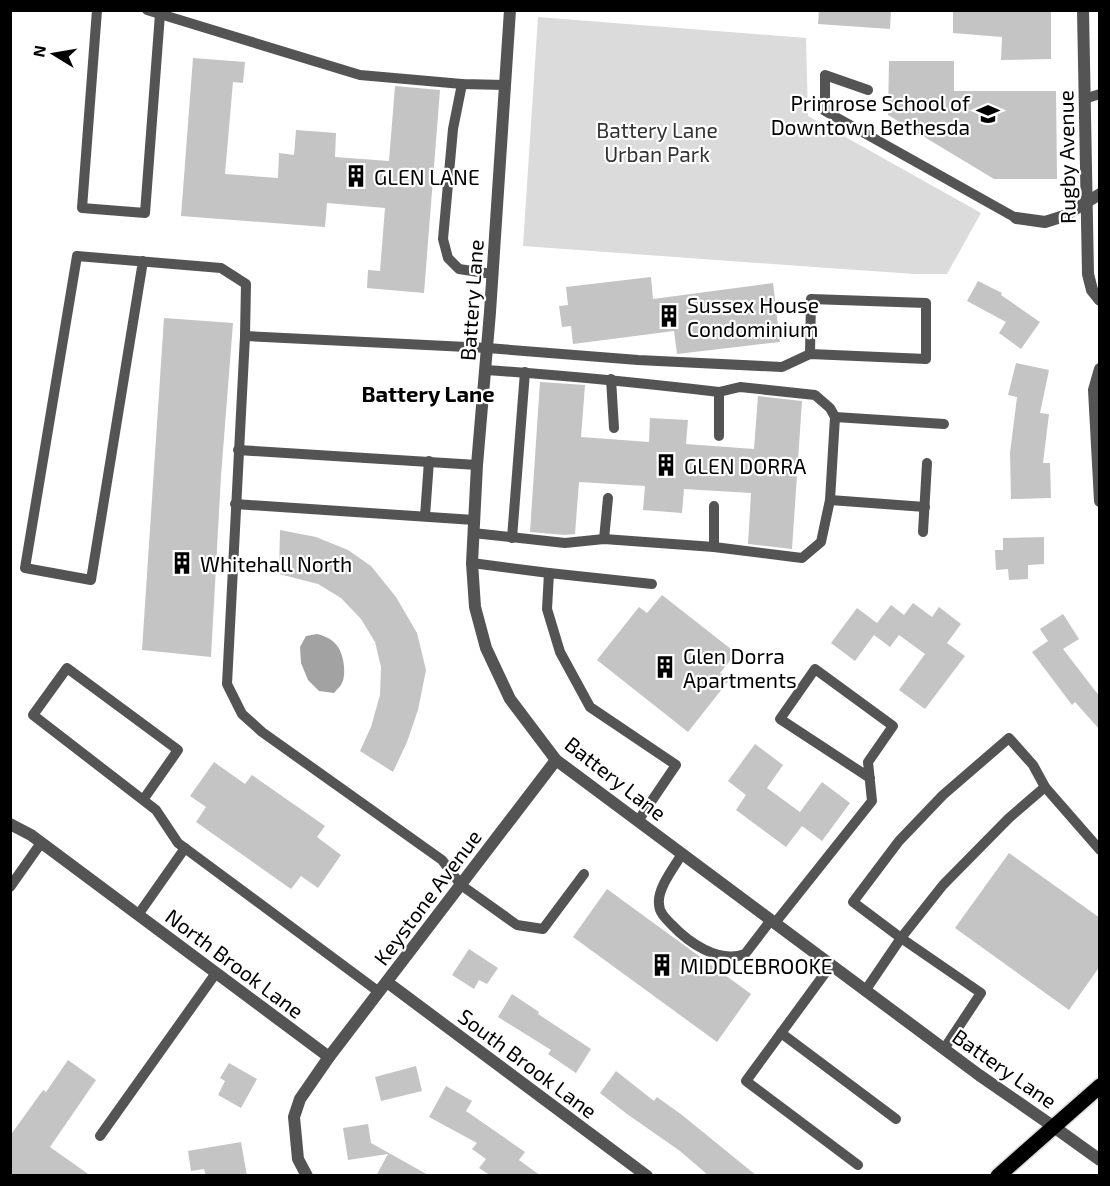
<svg xmlns="http://www.w3.org/2000/svg" width="1110" height="1186" font-family="'Exo 2',sans-serif">
<style>
.green{fill:#dbdbdb}
.water{fill:#a2a2a2}
.building{fill:#c4c4c4}
.lines{fill:none;stroke-linecap:round;stroke-linejoin:round}
.primary-casing{stroke:#dbdbdb;stroke-width:18}
.service{stroke:#545454;stroke-width:10}
.minor{stroke:#545454;stroke-width:12}
.tertiary{stroke:#545454;stroke-width:12}
.primary{stroke:#000;stroke-width:15}
.labels{text-anchor:middle;dominant-baseline:central;stroke-width:4.5;stroke-linejoin:round;paint-order:stroke}
.poi-label{font-size:21px;fill:#000;stroke:#fff;text-anchor:start}
.park-label{font-size:21px;fill:#323232;stroke:#fff}
.street-label{font-size:21px;fill:#000;stroke:#fff}
.neighbourhood-label{font-size:22px;font-weight:bold;fill:#000;stroke:#fff}
</style>
<rect width="100%" height="100%" fill="#fff"/>
<polygon class="green" points="538,17 806,38 808,116 981,213 947,274 915,274 800,266 523,246"/>
<path class="water" d="M317,634C325,636 333,639 338,647C344,656 347,676 341,685C339,688 336,690 334,693L319,691L308,680L301,663L300,647L306,636Z"/>
<g class="building">
<polygon points="819,10 891,10 890,29 818,24"/>
<polygon points="953,10 1051,10 1051,59 1001,60 1002,37 953,33"/>
<polygon points="193,58 245,62 243,83 233,82 225,174 278,178 279,153 294,155 296,130 336,133 335,157 389,161 395,86 440,90 424,293 367,288 368,270 380,271 385,208 327,203 325,227 181,216"/>
<polygon points="889,61 954,61 954,91 1056,91 1057,179 994,179 888,115"/>
<polygon points="651,277 653,299 773,283 780,342 677,354 674,331 573,344 571,326 562,327 559,306 568,305 566,287"/>
<polygon points="978,281 1002,293 1001,295 1040,322 1021,349 999,333 1006,322 967,301"/>
<polygon points="164,318 233,323 221,476 211,657 142,650"/>
<polygon points="1016,363 1049,370 1040,413 1049,414 1043,463 1050,463 1051,498 1011,499 1010,453 1017,397 1008,395"/>
<polygon points="540,382 585,385 581,437 649,442 650,418 688,420 686,444 754,449 758,396 802,401 792,549 748,544 751,493 684,489 682,513 643,510 645,486 579,482 575,534 565,535 530,532"/>
<polygon points="280,530 316,537 348,550 371,566 396,597 417,633 426,670 418,710 407,742 393,772 360,751 371,727 380,695 381,667 375,642 361,619 341,598 318,584 279,574"/>
<polygon points="1044,537 1044,564 1028,565 1028,579 1009,580 1008,569 996,570 995,550 1003,550 1003,538"/>
<polygon points="662,595 736,653 720,673 729,680 688,732 597,660 639,607 647,613"/>
<polygon points="913,603 932,617 939,607 961,624 947,643 965,656 925,709 899,690 925,654 899,635 890,647 874,635 855,661 831,643 857,608 877,623 891,605 904,615"/>
<polygon points="1063,614 1079,639 1063,649 1100,697 1100,730 1075,702 1072,705 1032,652 1048,641 1040,629"/>
<polygon points="755,744 783,765 767,788 800,812 822,782 850,803 822,841 802,826 786,847 736,810 746,795 728,781"/>
<polygon points="214,762 245,784 252,775 325,826 317,837 341,855 318,888 301,876 291,889 196,822 206,807 190,796"/>
<polygon points="1009,853 1100,918 1100,966 1069,1010 955,928"/>
<polygon points="607,889 751,994 717,1042 573,937"/>
<polygon points="469,949 498,968 487,984 479,980 474,989 452,975"/>
<polygon points="512,994 539,1012 538,1014 591,1049 576,1073 548,1054 551,1050 498,1017"/>
<polygon points="68,1060 96,1080 50,1147 91,1176 10,1176 10,1136 43,1090 46,1092"/>
<polygon points="229,1063 257,1079 241,1108 218,1095 225,1081 220,1078"/>
<polygon points="416,1066 422,1091 381,1101 375,1077"/>
<polygon points="616,1071 654,1101 657,1097 682,1115 757,1176 709,1176 680,1151 627,1114 600,1093"/>
<polygon points="446,1086 472,1101 466,1111 525,1152 519,1160 541,1176 491,1176 479,1168 486,1159 472,1149 477,1143 429,1117"/>
<polygon points="368,1124 371,1143 430,1176 376,1176 388,1154 348,1160 343,1128"/>
<polygon points="241,1142 247,1176 206,1176 204,1169 191,1171 188,1151"/>
</g>
<g class="lines">
<g class="primary-casing">
<polyline id="primary" points="998,1176 1100,1086"/>
</g>
<g class="service">
<polyline points="97,10 82,208 145,213 160,14"/>
<polyline points="147,10 360,75 462,84 505,85"/>
<polyline points="462,84 453,129 443,239 448,258 459,269 492,274"/>
<polyline points="868,90 825,75 825,111 1016,218"/>
<polyline points="1084,99 1100,94"/>
<polyline points="143,261 91,580 25,568 77,256 221,268 246,284 245,336 487,348 638,360 782,367 810,354 926,359 926,303 811,299 810,354"/>
<polyline points="245,336 227,684 242,714 262,732 442,860 461,885 517,925 543,929 584,874"/>
<path d="M485,370C564,375 641,383 719,392V436"/>
<polyline points="611,379 614,428"/>
<polyline points="835,417 944,424"/>
<polyline points="238,450 477,465"/>
<polyline points="830,500 925,507"/>
<polyline points="235,504 474,520"/>
<polyline points="425,516 429,461"/>
<polyline points="923,532 927,463"/>
<polyline points="473,533 565,543 604,539 714,547 714,506"/>
<polyline points="512,538 525,372"/>
<polyline points="604,539 608,498"/>
<polyline points="714,547 802,558 821,542 830,500 835,417 830,408 815,395 740,387 719,392"/>
<polyline points="472,563 549,573 547,609 560,652 590,707 676,765 638,821"/>
<polyline points="549,573 652,584"/>
<polyline points="143,800 178,750 67,668 33,715 156,810 178,843 379,992"/>
<path d="M682,854C674,867 657,889 659,904C659,912 665,918 671,924C688,942 718,964 745,954L771,920"/>
<polyline points="10,887 41,843"/>
<polyline points="138,915 185,848"/>
<polyline points="775,923 872,801 868,762 893,726 815,669 780,719 870,778"/>
<polyline points="831,965 746,1081 858,1165"/>
<polyline points="865,991 901,938 853,902 899,841 943,795 1009,738 1033,765 1045,787 1100,850"/>
<polyline points="781,1033 896,1119"/>
<polyline points="944,1049 981,993 901,938 943,885 1009,818 1045,787"/>
<polyline points="100,1136 216,973"/>
</g>
<g class="minor">
<polyline points="1083,10 1088,274 1092,290 1100,300"/>
<polyline points="1016,218 1045,222 1064,216 1100,194"/>
<polyline points="1100,369 1094,390 1100,501"/>
<polyline points="10,824 31,835 329,1057"/>
<polyline points="387,982 647,1176"/>
<polyline points="1054,1127 1100,1160"/>
<polyline points="307,1176 298,1159 294,1117 300,1099 329,1057 556,760"/>
</g>
<polyline class="tertiary" points="510,10 490,312 477,465 472,563 475,607 486,648 510,699 556,760 979,1075 1054,1127"/>
<use href="#primary" class="primary"/>
</g>
<defs>
<g id="school-bare" transform="scale(1.8)"><path d="M0-5L7-2L0 1L-7-2ZM-4 1L0 2.5L4 1V4Q0 6-4 4Z" fill="#000" stroke="#fff" stroke-width="2.5" paint-order="stroke"/></g>
<g id="building-bare" transform="scale(1.8)"><path d="M-4-6H4V6H1V3H-1V6H-4ZM-2.5-4.3h1.7v1.8h-1.7ZM.8-4.3h1.7v1.8H.8ZM-2.5-1h1.7V.8h-1.7ZM.8-1h1.7V.8H.8Z" fill="#000" stroke="#fff" stroke-width="2.5" paint-order="stroke"/></g>
</defs>
<g fill-rule="evenodd">
<use href="#school-bare" x="988" y="114"/>
<use href="#building-bare" x="356" y="176"/>
<use href="#building-bare" x="669" y="316"/>
<use href="#building-bare" x="666" y="465"/>
<use href="#building-bare" x="182" y="563"/>
<use href="#building-bare" x="665" y="667"/>
<use href="#building-bare" x="662" y="965"/>
</g>
<g class="labels">
<g class="poi-label">
<text x="970" y="102" text-anchor="end">Primrose School of<tspan x="970" dy="24">Downtown Bethesda</tspan></text>
<text x="374" y="176">GLEN LANE</text>
<text x="687" y="304">Sussex House<tspan x="687" dy="24">Condominium</tspan></text>
<text x="684" y="465">GLEN DORRA</text>
<text x="200" y="563">Whitehall North</text>
<text x="683" y="655">Glen Dorra<tspan x="683" dy="24">Apartments</tspan></text>
<text x="680" y="965">MIDDLEBROOKE</text>
</g>
<g class="park-label">
<text x="657" y="129">Battery Lane<tspan x="657" dy="24">Urban Park</tspan></text>
</g>
<g class="street-label">
<text transform="translate(1066 157) rotate(-91)">Rugby Avenue</text>
<text transform="translate(471 300) rotate(-86)">Battery Lane</text>
<text transform="translate(616 778) rotate(38)">Battery Lane</text>
<text transform="translate(427 897) rotate(-53)">Keystone Avenue</text>
<text transform="translate(235 963) rotate(37)">North Brook Lane</text>
<text transform="translate(528 1063) rotate(37)">South Brook Lane</text>
<text transform="translate(1005 1068) rotate(35)">Battery Lane</text>
</g>
<g class="neighbourhood-label">
<text x="428" y="393">Battery Lane</text>
</g>
</g>
<rect width="1110" height="1186" fill="none" stroke="#000000" stroke-width="24"/>
<g transform="translate(54 54) rotate(281)" stroke="#ffffff" stroke-width="4.5" paint-order="stroke">
<path d="M0-4.5L10 22L0 15L-10 22Z" fill="#000000"/>
<text y="-9" font-size="16" font-weight="bold" text-anchor="middle" fill="#000000">N</text>
</g>
</svg>
